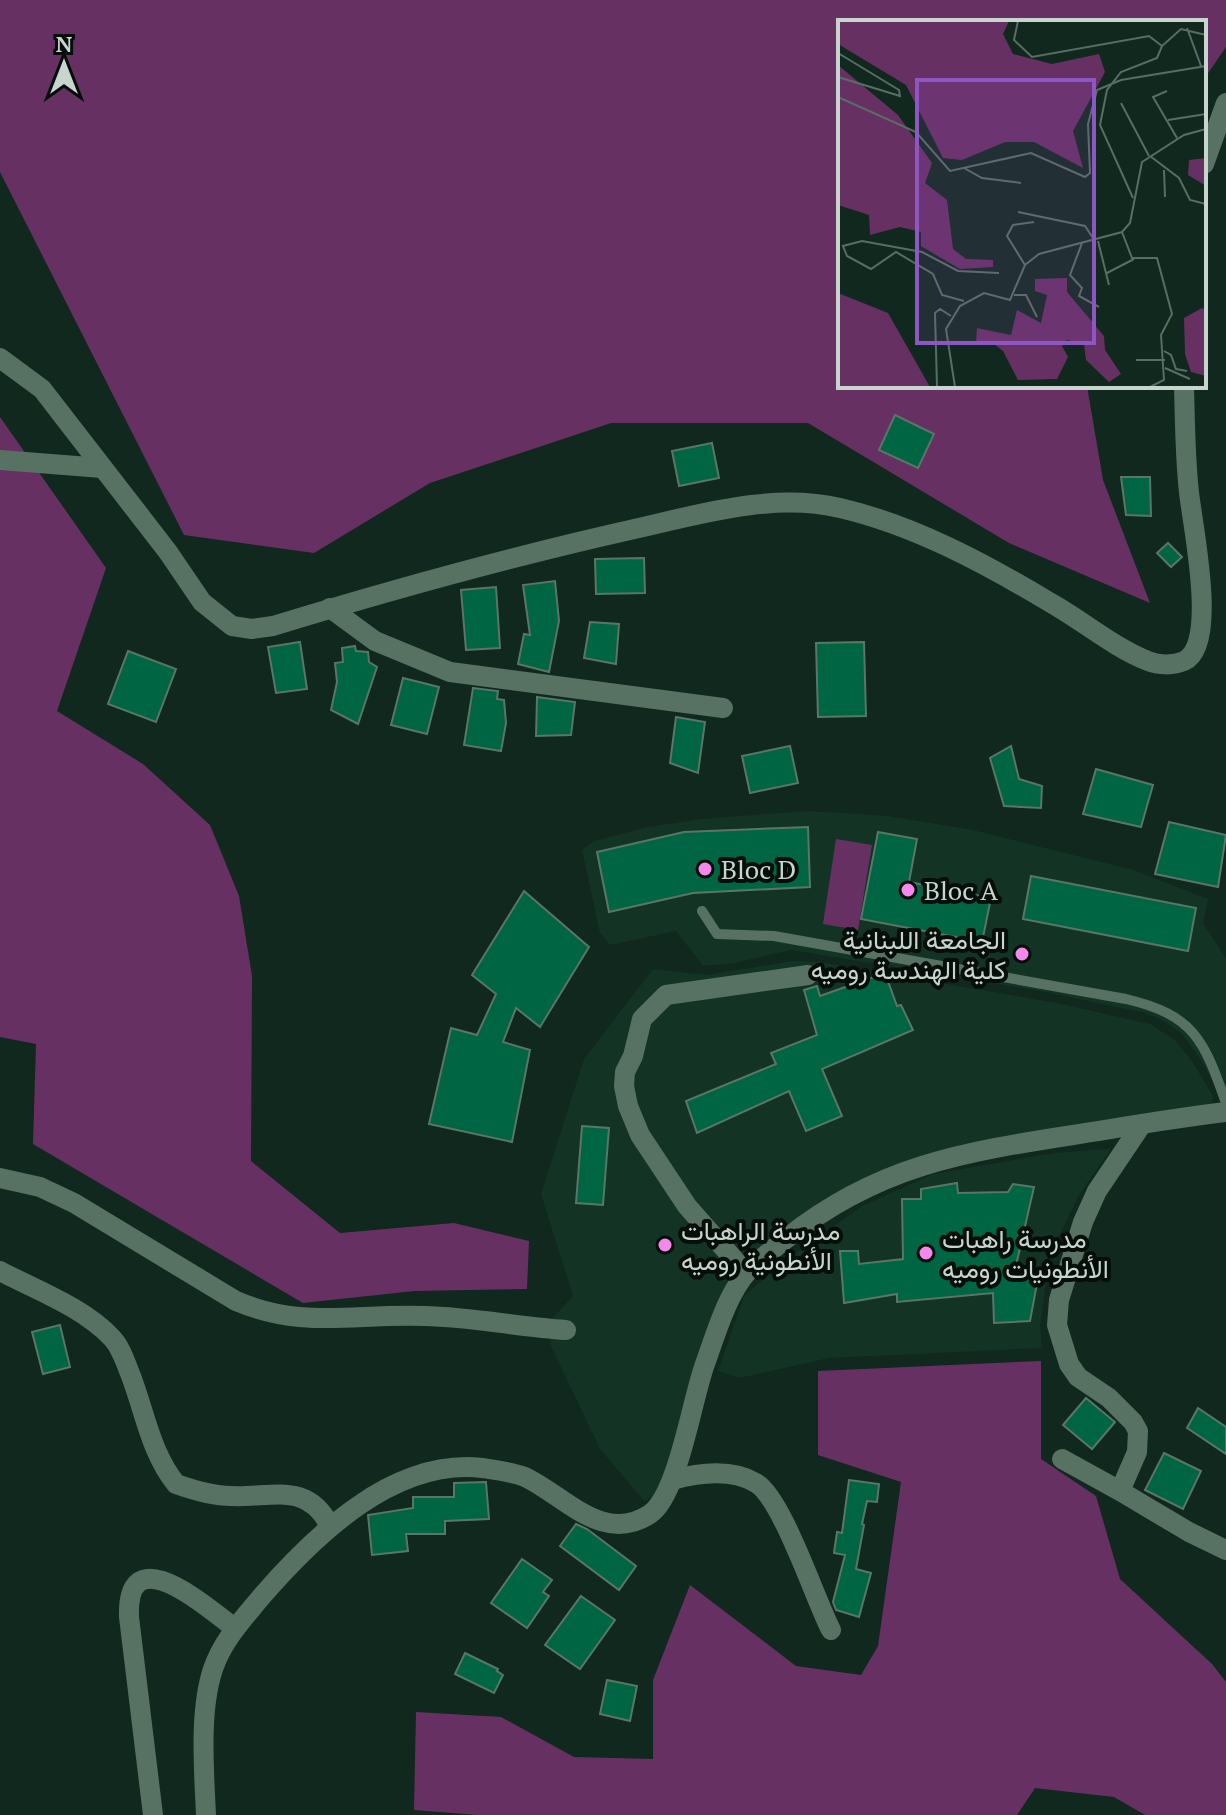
<svg xmlns="http://www.w3.org/2000/svg" width="1226" height="1815" font-family="'PT Serif',Vazirmatn,serif">
<style>
.built{fill:#133325}
.green{fill:#673063}
.building{fill:#006543;stroke:#5b7567;stroke-width:2}
.lines{fill:none;stroke-linecap:round;stroke-linejoin:round}
.service{stroke:#577163;stroke-width:10}
.minor{stroke:#577163;stroke-width:20}
.tertiary{stroke:#577163;stroke-width:20}
.poi-dot{fill:#f688ed;stroke:#050e09;stroke-width:3}
.labels{text-anchor:middle;dominant-baseline:central;stroke-width:8;stroke-linejoin:round;paint-order:stroke}
.poi-label{font-size:26px;fill:#c7d5ce;stroke:#050e09;text-anchor:start}
.inset-road{fill:none;stroke:#596d64;stroke-width:2}
.view{fill:#8e56c3;fill-opacity:0.15;stroke:#8e56c3;stroke-width:4}
.inset-edge{fill:none;stroke:#c7d5ce;stroke-width:4}
</style>
<rect width="100%" height="100%" fill="#10281d"/>
<g class="built">
<polygon points="808,811 887,816 973,830 1134,870 1208,899 1203,923 1226,958 1226,1093 1220,1095 1201,1060 1182,1034 1164,1021 1145,1013 1041,991 791,950 734,963 703,966 676,931 610,945 600,933 582,850 594,841 648,827 701,819"/>
<polygon points="793,961 819,962 1057,1003 1150,1024 1175,1040 1192,1061 1213,1096 1212,1106 896,1169 741,1271 657,1495 644,1501 600,1449 551,1346 551,1320 573,1296 541,1194 584,1059 653,969 706,975"/>
<polygon points="1111,1149 1079,1195 1057,1240 1046,1280 1040,1327 1042,1348 829,1358 740,1378 718,1371 744,1296 780,1265 862,1206 933,1174 1054,1153"/>
</g>
<g class="green">
<polygon points="0,0 1226,0 1226,47 1204,79 1204,22 840,22 840,386 1087,386 1103,480 1150,603 1009,543 808,423 611,423 430,483 314,553 184,535 0,172"/>
<polygon points="0,417 106,568 57,711 143,764 210,825 239,896 252,976 251,1161 340,1233 454,1223 529,1241 527,1289 414,1291 303,1303 33,1144 36,1044 0,1037"/>
<polygon points="836,839 872,845 858,930 823,924"/>
<polygon points="1041,1361 1041,1459 1096,1496 1120,1579 1212,1664 1226,1682 1226,1815 1145,1815 1114,1797 1035,1788 1017,1815 478,1815 414,1810 416,1712 501,1717 574,1757 653,1759 653,1680 690,1585 796,1666 861,1675 878,1646 901,1482 818,1455 818,1371"/>
</g>
<g class="building">
<polygon points="895,415 934,434 918,468 879,450"/>
<polygon points="712,443 719,478 679,486 672,451"/>
<polygon points="1121,477 1150,477 1151,516 1126,515"/>
<polygon points="1168,543 1182,557 1171,567 1157,553"/>
<polygon points="644,558 645,593 596,594 595,559"/>
<polygon points="555,581 559,621 549,672 518,664 524,634 530,635 523,585"/>
<polygon points="496,587 500,648 466,650 461,590"/>
<polygon points="590,622 619,624 616,664 584,658"/>
<polygon points="300,642 307,689 276,693 268,647"/>
<polygon points="864,642 866,716 818,717 816,643"/>
<polygon points="355,646 356,651 368,652 369,662 377,667 358,724 331,710 337,682 335,663 343,662 342,648"/>
<polygon points="128,651 176,669 156,722 108,704"/>
<polygon points="403,678 439,687 427,734 391,725"/>
<polygon points="473,688 498,691 497,699 504,700 506,723 501,751 464,745"/>
<polygon points="537,697 575,702 571,735 536,736"/>
<polygon points="676,717 705,722 698,773 670,763"/>
<polygon points="790,746 798,783 750,793 742,756"/>
<polygon points="1011,746 1019,779 1042,786 1041,808 1004,806 990,758"/>
<polygon points="1096,769 1153,785 1141,827 1083,814"/>
<polygon points="1169,822 1226,835 1218,887 1155,874"/>
<polygon points="808,827 810,887 693,893 609,912 597,852 684,832"/>
<polygon points="878,832 917,839 909,882 991,898 982,942 861,919"/>
<polygon points="1031,876 1196,908 1188,951 1023,919"/>
<polygon points="524,891 589,947 540,1027 516,1008 503,1042 530,1050 512,1142 429,1124 451,1028 477,1035 496,994 472,975"/>
<polygon points="885,973 897,1006 901,1005 913,1030 822,1069 842,1116 806,1131 789,1091 697,1133 686,1101 776,1064 771,1053 817,1035 804,990 817,986 820,996"/>
<polygon points="582,1126 609,1128 603,1205 576,1203"/>
<polygon points="957,1183 958,1193 1008,1192 1013,1184 1034,1187 1015,1270 1038,1278 1030,1321 994,1323 993,1293 897,1302 897,1294 844,1303 840,1251 858,1251 859,1264 903,1259 902,1199 921,1199 921,1189"/>
<polygon points="60,1325 70,1367 43,1374 32,1332"/>
<polygon points="1086,1398 1115,1422 1092,1449 1063,1425"/>
<polygon points="1198,1408 1226,1427 1226,1454 1187,1428"/>
<polygon points="1164,1453 1201,1471 1183,1509 1145,1490"/>
<polygon points="849,1480 879,1484 877,1502 867,1501 862,1524 864,1525 856,1569 871,1573 859,1617 836,1610 833,1602 845,1555 834,1553 837,1532 842,1533"/>
<polygon points="486,1482 489,1519 445,1521 445,1534 406,1534 408,1551 372,1555 368,1515 413,1508 413,1497 454,1497 454,1483"/>
<polygon points="576,1524 587,1529 636,1566 619,1590 560,1546"/>
<polygon points="522,1559 552,1580 543,1592 549,1596 527,1628 491,1603"/>
<polygon points="581,1596 615,1620 580,1669 545,1645"/>
<polygon points="465,1653 498,1669 497,1671 503,1675 494,1693 455,1674"/>
<polygon points="607,1680 637,1686 630,1721 600,1714"/>
</g>
<g class="lines">
<path class="service" d="M702,911L717,934L774,936L1126,999C1194,1015 1204,1040 1226,1103"/>
<g class="minor">
<polyline points="0,460 102,468"/>
<polyline points="330,608 375,641 450,672 723,708"/>
<polyline points="1142,1124 1097,1191 1083,1222 1059,1300 1057,1325 1069,1364 1078,1377 1109,1398 1133,1422 1138,1431 1137,1452 1120,1491 1189,1532 1226,1550"/>
<path d="M0,1178L40,1187L74,1203L236,1301C305,1330 354,1313 425,1316C472,1317 519,1327 566,1330"/>
<path d="M0,1271C36,1290 83,1307 112,1338C121,1347 126,1364 131,1376C145,1413 151,1453 176,1484C193,1490 213,1496 231,1496C272,1498 307,1481 330,1526"/>
<polyline points="746,1273 687,1206 640,1135 628,1106 624,1086 625,1072 633,1056 642,1019 666,995 808,975"/>
<polyline points="1062,1459 1120,1491"/>
<path d="M672,1480C698,1473 731,1468 756,1483C782,1498 815,1599 831,1630"/>
<path d="M153,1815L129,1617C126,1534 208,1609 235,1628"/>
</g>
<g class="tertiary">
<polyline points="1204,164 1226,103"/>
<path d="M0,358L42,389L168,552L202,602L232,626L252,629L273,626C391,590 510,557 630,530C697,515 771,492 840,508C914,525 986,564 1051,603C1083,621 1113,647 1148,661C1158,665 1173,666 1184,661C1219,646 1192,524 1189,492C1185,457 1185,421 1184,386"/>
<path d="M206,1815C204,1770 199,1711 213,1669C223,1640 243,1619 262,1596C315,1535 394,1458 482,1468C496,1470 512,1472 525,1477C565,1496 603,1545 650,1514C678,1495 692,1399 705,1364C716,1334 726,1296 748,1271C760,1259 774,1248 787,1238C877,1166 963,1152 1073,1135C1124,1127 1175,1118 1226,1112"/>
</g>
</g>
<g class="poi-dot">
<circle cx="705" cy="869" r="8"/>
<circle cx="908" cy="890" r="8"/>
<circle cx="1022" cy="954" r="8"/>
<circle cx="665" cy="1245" r="8"/>
<circle cx="926" cy="1253" r="8"/>
</g>
<g class="labels">
<g class="poi-label">
<text x="721" y="869">Bloc D</text>
<text x="924" y="890">Bloc A</text>
<text x="1006" y="939" text-anchor="end">الجامعة اللبنانية<tspan x="1006" dy="30">كلية الهندسة روميه</tspan></text>
<text x="681" y="1230">مدرسة الراهبات<tspan x="681" dy="30">الأنطونية روميه</tspan></text>
<text x="942" y="1238">مدرسة راهبات<tspan x="942" dy="30">الأنطونيات روميه</tspan></text>
</g>
</g>
<g transform="translate(838 20)">
<rect width="368" height="368" fill="#10281d"/>
<path d="M0,1H171L165,14L175,34L214,44L261,34L267,52L235,111L245,148L196,122H167L124,140L105,138L68,65L0,24ZM0,45L60,95L94,143L87,163L109,180L115,229L128,239L155,240V247L122,249L83,226V212L62,207L32,215L31,195L0,185ZM368,138V166L350,155L351,140ZM229,258V272L266,316L267,330L283,354L271,362L248,340L246,324L229,320L224,326L230,337L219,359L180,360L165,331L156,324L138,323L139,308L173,315L179,290L203,303L209,275L197,271V259ZM0,273L50,293L92,367H0ZM364,288L368,291V356L353,352L347,334L346,298Z" fill="#673063"/>
<path class="inset-road" d="M180,1L176,20L194,37L311,16L324,26M349,8L363,46M0,33L61,70L62,76L0,57M329,71L315,77L339,118M0,77L78,112L112,151L193,133L247,157L252,153L250,104L259,70L283,60L368,46M283,83L311,136M330,100L368,94M312,136L341,158L352,180L368,184M126,148L144,158L183,163M326,150L327,177M295,178L262,105L269,70L283,52L319,38L324,26L343,9L368,15M180,192L247,206L257,221M284,212L294,238H319L334,294L323,315L326,360L312,367M260,221L271,265M244,223L232,255L244,268L241,276L261,287M187,245L169,216L175,205L196,202M269,253L296,239M176,275H188L199,297M126,281L104,275L95,254L58,232L33,249L9,236L5,226L24,221L84,232L120,251L161,253M326,331L333,335L338,349L349,351M298,340H327M327,348L352,359M99,367L97,293L102,289L113,296M117,367L108,309L122,286L146,273L172,280L187,245L201,234L284,212L292,203L304,142L346,115L368,109"/>
<path class="view" d="M79,60H256V323H79Z"/>
<rect width="368" height="368" class="inset-edge"/>
</g>
<g transform="translate(64 64)" stroke="#050e09" stroke-width="6" paint-order="stroke">
<path d="M0-6L14 30L0 20L-14 30Z" fill="#c7d5ce"/>
<text y="-12" font-size="22" font-weight="bold" text-anchor="middle" fill="#c7d5ce">N</text>
</g>
</svg>
